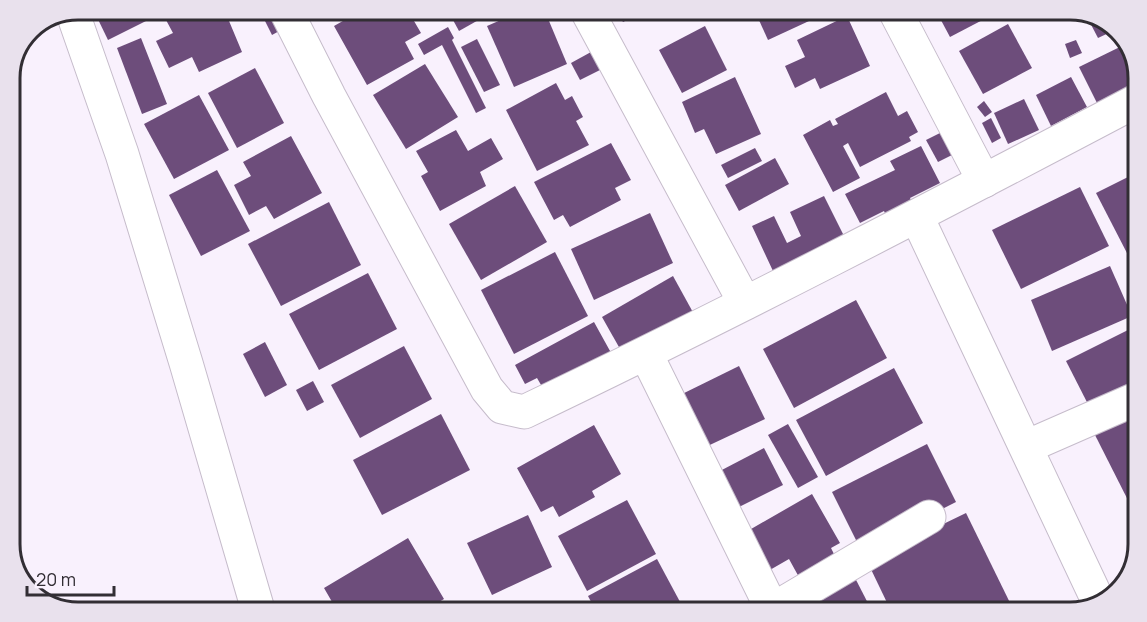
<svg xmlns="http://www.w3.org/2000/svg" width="1147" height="622" font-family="Manrope,sans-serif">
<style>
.building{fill:#6d4d7b}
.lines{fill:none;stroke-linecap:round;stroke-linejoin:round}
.minor-casing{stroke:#c6bccb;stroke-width:35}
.tertiary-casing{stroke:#c6bccb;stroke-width:35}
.minor{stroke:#fff;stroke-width:33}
.tertiary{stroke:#fff;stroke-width:33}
.rim{fill:none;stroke:#322e34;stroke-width:3}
</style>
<rect width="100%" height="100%" fill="#f9f1fd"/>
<g class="building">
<polygon points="93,9 170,9 108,40"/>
<polygon points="189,9 224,9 242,52 199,72 192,57 169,68 156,41 173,33 166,20"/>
<polygon points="364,9 390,9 391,11 407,9 421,33 405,42 414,59 367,85 334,26"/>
<polygon points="447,9 498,9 459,31"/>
<polygon points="526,9 544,9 567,64 514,87 487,26"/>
<polygon points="623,9 650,9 623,22 617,12"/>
<polygon points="754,9 835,9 768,40"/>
<polygon points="935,9 991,9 994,14 950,37"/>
<polygon points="1085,13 1103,18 1115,30 1098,38"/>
<polygon points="273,16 281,30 272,35 265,21"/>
<polygon points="847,16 870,66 820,89 815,78 795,88 785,66 805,57 797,40"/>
<polygon points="1008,24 1032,68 983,94 959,51"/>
<polygon points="705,26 727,70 682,93 659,50"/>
<polygon points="448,27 454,38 452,40 486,108 476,113 442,45 424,55 418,44"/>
<polygon points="141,38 167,104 142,114 117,48"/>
<polygon points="477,39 500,85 484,92 461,47"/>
<polygon points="1076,40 1082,53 1070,58 1065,44"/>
<polygon points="1128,43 1138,74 1138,91 1100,109 1079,67"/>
<polygon points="591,52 600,70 580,80 571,63"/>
<polygon points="425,64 458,117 406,149 373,95"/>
<polygon points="255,68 284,123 237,148 208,93"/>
<polygon points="735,77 761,134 716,154 704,129 695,133 682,102"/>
<polygon points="1071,77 1087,107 1051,126 1036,95"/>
<polygon points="556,83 565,100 572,96 583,117 576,121 589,145 537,171 506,110"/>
<polygon points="886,92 898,116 907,111 918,132 909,137 911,141 860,167 848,143 843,146 860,178 833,192 803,135 830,120 833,126 838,124 835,119"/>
<polygon points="199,95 229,150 174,179 144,124"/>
<polygon points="1024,99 1039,130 1008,144 994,113"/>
<polygon points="984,101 992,112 985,117 977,107"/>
<polygon points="991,118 1001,138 992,143 982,123"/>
<polygon points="456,130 468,151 491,138 503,159 480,172 486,186 440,211 421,176 428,172 416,151"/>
<polygon points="944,131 956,153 938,162 926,140"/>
<polygon points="291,136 322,193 274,219 266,206 249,215 234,185 251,176 243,162"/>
<polygon points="611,143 631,180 615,188 621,200 570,227 563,215 554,220 534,182"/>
<polygon points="921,146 940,183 910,198 916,211 890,224 884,211 860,223 845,194 895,170 890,161"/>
<polygon points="755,148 762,161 728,178 721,165"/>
<polygon points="775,158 789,184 739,211 725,185"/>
<polygon points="217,170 250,231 201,256 169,195"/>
<polygon points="1138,172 1138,253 1129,257 1096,193"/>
<polygon points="515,186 547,242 481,280 449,224"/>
<polygon points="1080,187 1109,246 1021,289 992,230"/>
<polygon points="824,196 844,236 773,271 752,226 774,216 787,243 801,236 790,212"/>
<polygon points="329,202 361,265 281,306 248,244"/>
<polygon points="650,213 673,263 594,300 571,249"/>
<polygon points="555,252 588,316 514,354 481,290"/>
<polygon points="1110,266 1132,316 1052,351 1031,300"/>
<polygon points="368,273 397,329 319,370 289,314"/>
<polygon points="673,276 695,316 624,356 602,317"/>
<polygon points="856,300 887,358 794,408 763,349"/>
<polygon points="594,322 615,360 548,397 537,378 525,384 515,365"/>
<polygon points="1138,325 1138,390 1092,412 1066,361"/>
<polygon points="265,342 287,385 265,397 243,354"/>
<polygon points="404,346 432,399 360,438 331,385"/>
<polygon points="739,366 765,419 697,451 672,399"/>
<polygon points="894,368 923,423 826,476 796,420"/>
<polygon points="313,381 324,402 307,411 296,390"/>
<polygon points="1138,411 1138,520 1094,433"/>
<polygon points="441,414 470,470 382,515 353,460"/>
<polygon points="788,424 818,477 798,488 768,435"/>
<polygon points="594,425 621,474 592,491 595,497 559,517 553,506 541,512 517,468"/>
<polygon points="927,444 956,502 861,550 832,492"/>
<polygon points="764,448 783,485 737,508 718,472"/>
<polygon points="812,494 840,543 831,548 836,558 800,579 789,559 761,575 739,536"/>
<polygon points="627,500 656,554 587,591 558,536"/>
<polygon points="966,513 1015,613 892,613 867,561"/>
<polygon points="528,515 552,567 492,595 467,543"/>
<polygon points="408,538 444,599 420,613 336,613 335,607 324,588"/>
<polygon points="657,559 686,613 597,613 588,596"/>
<polygon points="853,574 873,613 794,613"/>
<polygon points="559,602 564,613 536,613"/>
</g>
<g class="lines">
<g class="minor-casing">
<g id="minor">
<path d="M285,9L329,96L487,389L502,407L524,412C731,313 935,207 1138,100"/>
<polyline points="586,9 745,303"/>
<polyline points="894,9 984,181"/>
<polyline points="917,217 1100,605"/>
<polyline points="646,354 774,613"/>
<polyline points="1026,447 1138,398"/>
<polyline points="772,610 929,517"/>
</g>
</g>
<g class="tertiary-casing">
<polyline id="tertiary" points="72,11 122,154 186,363 259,613"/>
</g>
<use href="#minor" class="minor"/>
<use href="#tertiary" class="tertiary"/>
</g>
<path d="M0 0H1147V622H0ZM78 20H1070A58 58 0 0 1 1128 78V544A58 58 0 0 1 1070 602H78A58 58 0 0 1 20 544V78A58 58 0 0 1 78 20Z" fill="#e9e1ed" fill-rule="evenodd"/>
<path class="rim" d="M78 20H1070A58 58 0 0 1 1128 78V544A58 58 0 0 1 1070 602H78A58 58 0 0 1 20 544V78A58 58 0 0 1 78 20Z"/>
<path d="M27 586v9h87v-9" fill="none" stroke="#322e34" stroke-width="3"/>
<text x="36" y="586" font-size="18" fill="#322e34" stroke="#f9f1fd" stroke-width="4.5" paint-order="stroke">20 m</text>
</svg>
